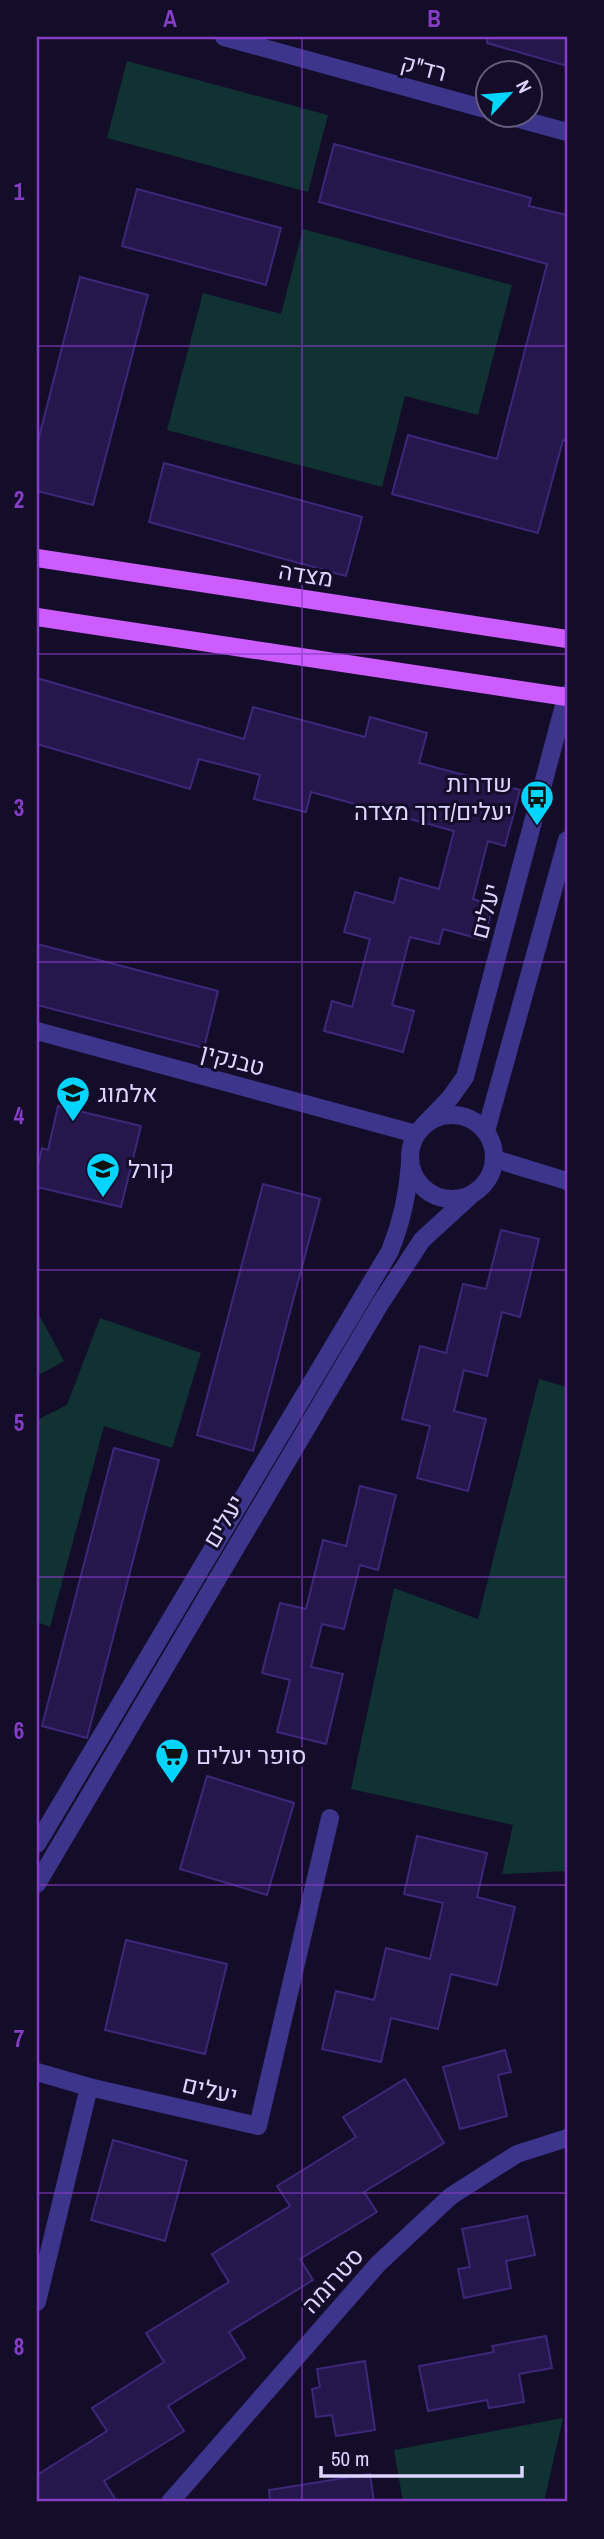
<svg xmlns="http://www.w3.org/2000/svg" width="604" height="2539" font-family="'Archivo Narrow',Heebo,sans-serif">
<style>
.green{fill:#103233}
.building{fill:#25174c;stroke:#3d277a;stroke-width:2}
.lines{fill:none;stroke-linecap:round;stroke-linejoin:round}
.minor{stroke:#3d348c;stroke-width:18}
.major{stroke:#cd5cff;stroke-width:18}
.grid{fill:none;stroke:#853dc5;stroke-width:2;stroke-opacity:0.55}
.labels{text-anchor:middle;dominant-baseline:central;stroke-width:6;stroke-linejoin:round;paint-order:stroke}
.street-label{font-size:24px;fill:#ddd5ff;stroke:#140d29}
.poi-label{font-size:24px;fill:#ddd5ff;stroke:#140d29;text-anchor:start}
.neatline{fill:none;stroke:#853dc5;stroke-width:2.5}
.grid-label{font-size:23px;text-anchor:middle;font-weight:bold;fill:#853dc5}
</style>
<rect width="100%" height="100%" fill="#140d29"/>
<g class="green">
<polygon points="127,61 328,115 308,192 107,138"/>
<polygon points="303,229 512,285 478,415 405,396 382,487 167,430 203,293 281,314"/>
<polygon points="37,1311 64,1361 37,1376"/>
<polygon points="100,1318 201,1353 172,1448 104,1426 50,1627 37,1622 37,1420 67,1405"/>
<polygon points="539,1379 567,1387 567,1569 565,1579 567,1580 567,1871 502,1874 513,1825 351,1789 394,1588 478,1619"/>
<polygon points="563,2418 544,2502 403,2502 394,2450"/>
</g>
<g class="building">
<polygon points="488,37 567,37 567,66 487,43"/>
<polygon points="334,144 531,198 529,206 567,215 567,441 563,440 538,533 392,494 408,435 497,459 547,264 319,202"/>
<polygon points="137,189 281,228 266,285 122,246"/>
<polygon points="80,277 148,295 93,505 37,491 37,445"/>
<polygon points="164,463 362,517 346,576 149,522"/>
<polygon points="37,678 244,739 253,707 365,737 370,717 427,733 419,763 520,790 505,846 488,841 473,899 493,906 484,940 443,929 439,944 410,937 392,1005 414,1011 403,1052 324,1031 332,1001 352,1007 370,939 344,932 355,892 394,903 400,878 439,889 454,831 311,792 306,812 254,799 260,775 199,759 190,789 37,744"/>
<polygon points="37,944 218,991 204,1048 37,1005"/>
<polygon points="58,1106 141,1126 121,1207 37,1187 37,1170 42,1148 48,1150"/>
<polygon points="263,1184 320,1199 253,1451 197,1435"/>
<polygon points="501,1230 539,1239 520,1317 502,1312 487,1376 464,1370 454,1411 486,1419 468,1491 417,1478 430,1426 402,1419 420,1346 446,1353 463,1284 486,1289"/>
<polygon points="114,1448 159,1460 87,1738 42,1726"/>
<polygon points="360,1486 396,1495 378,1570 360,1565 344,1629 322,1624 311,1667 343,1674 326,1744 277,1732 290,1680 262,1673 280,1603 306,1609 323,1540 346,1546"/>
<polygon points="207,1776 294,1803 267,1895 180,1869"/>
<polygon points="417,1836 487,1853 477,1897 515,1907 497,1985 451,1974 438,2029 391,2018 381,2062 322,2049 336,1991 374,2000 386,1948 430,1959 443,1903 404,1894"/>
<polygon points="126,1940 227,1964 205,2054 105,2030"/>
<polygon points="505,2050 511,2072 498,2075 507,2116 460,2129 443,2067"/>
<polygon points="405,2079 444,2143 364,2192 377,2212 300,2259 313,2280 229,2332 245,2358 168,2406 184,2431 104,2481 117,2502 37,2502 37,2475 107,2431 92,2408 164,2362 146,2333 229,2282 212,2254 290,2206 277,2186 356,2137 343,2117"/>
<polygon points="113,2140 187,2161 165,2241 91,2220"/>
<polygon points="527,2216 535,2255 506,2261 511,2288 464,2298 458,2269 470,2267 462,2229"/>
<polygon points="546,2336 552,2368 519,2374 524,2402 489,2408 487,2400 428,2411 419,2366 494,2352 492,2346"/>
<polygon points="365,2361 375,2430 336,2436 332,2415 316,2417 312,2389 320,2387 317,2369"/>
<polygon points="370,2474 374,2502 270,2502 269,2490"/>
</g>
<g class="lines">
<g class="minor">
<polyline points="224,37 489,110"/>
<polyline points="508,116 567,132"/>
<polyline points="37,1031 416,1134"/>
<circle cx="452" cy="1157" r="42"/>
<polyline points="423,1126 450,1098 465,1077 567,694"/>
<polyline points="486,1131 567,840"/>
<polyline points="495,1159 567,1181"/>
<path d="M37,1844L390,1251C402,1221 408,1194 410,1163"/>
<polyline points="37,1884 380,1304 422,1240 470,1196"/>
<polyline points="37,2072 89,2087 258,2126 330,1818"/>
<polyline points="37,2302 89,2087"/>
<polyline points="170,2502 378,2264 451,2196 517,2154 567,2138"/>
</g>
<g class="major">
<polyline points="37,558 567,639"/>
<polyline points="37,617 567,697"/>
</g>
</g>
<path class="grid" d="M302,37V2502M37,346H567M37,654H567M37,962H567M37,1270H567M37,1577H567M37,1885H567M37,2193H567"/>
<defs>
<g id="bus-pin" transform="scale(1.75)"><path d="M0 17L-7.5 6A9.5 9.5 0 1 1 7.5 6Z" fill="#01d4ff" stroke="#140d29"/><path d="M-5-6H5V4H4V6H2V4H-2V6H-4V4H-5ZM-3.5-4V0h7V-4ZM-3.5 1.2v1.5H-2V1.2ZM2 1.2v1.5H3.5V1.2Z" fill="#111"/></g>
<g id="school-pin" transform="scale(1.75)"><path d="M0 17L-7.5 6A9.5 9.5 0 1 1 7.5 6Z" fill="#01d4ff" stroke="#140d29"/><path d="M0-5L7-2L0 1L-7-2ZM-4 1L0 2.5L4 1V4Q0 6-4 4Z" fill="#111"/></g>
<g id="supermarket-pin" transform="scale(1.75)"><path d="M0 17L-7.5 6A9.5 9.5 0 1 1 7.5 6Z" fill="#01d4ff" stroke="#140d29"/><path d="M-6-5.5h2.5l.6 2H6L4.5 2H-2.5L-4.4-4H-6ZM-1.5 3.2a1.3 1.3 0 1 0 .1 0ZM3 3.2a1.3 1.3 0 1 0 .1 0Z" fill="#111"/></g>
</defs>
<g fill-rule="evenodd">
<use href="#bus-pin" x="537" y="797"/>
<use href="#school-pin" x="73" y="1093"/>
<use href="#school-pin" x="103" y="1169"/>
<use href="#supermarket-pin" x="172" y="1755"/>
</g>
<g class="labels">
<g class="street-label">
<text transform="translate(424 67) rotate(15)">רד"ק</text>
<text transform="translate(306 574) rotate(9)">מצדה</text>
<text transform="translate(485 911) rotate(-75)">יעלים</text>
<text transform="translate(233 1059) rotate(15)">טבנקין</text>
<text transform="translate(223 1521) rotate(-59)">יעלים</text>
<text transform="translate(210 2089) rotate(13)">יעלים</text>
<text transform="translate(332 2280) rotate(-48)">סטרומה</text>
</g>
<g class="poi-label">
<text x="512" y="783" text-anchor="end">שדרות<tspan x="512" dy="28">יעלים/דרך מצדה</tspan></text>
<text x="98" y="1093">אלמוג</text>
<text x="128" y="1169">קורל</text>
<text x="196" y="1755">סופר יעלים</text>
</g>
</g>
<rect width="604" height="2539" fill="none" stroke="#140d29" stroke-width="77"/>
<g transform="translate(509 94) rotate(64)"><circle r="33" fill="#140d29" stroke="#645d7f" stroke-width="2"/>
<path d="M0-5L12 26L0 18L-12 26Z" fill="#01d4ff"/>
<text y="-10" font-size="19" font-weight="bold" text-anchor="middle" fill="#ddd5ff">N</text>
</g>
<path d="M321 2466v10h201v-10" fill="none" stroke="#ddd5ff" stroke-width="3.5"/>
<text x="331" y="2466" font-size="21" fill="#ddd5ff" stroke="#140d29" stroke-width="5" paint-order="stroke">50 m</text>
<rect x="38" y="38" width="528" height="2462" class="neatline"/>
<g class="grid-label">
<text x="170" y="27">A</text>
<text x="434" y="27">B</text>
<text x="19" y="200">1</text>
<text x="19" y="508">2</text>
<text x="19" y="816">3</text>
<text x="19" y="1124">4</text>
<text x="19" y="1431">5</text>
<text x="19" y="1739">6</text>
<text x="19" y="2047">7</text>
<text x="19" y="2355">8</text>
</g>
</svg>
